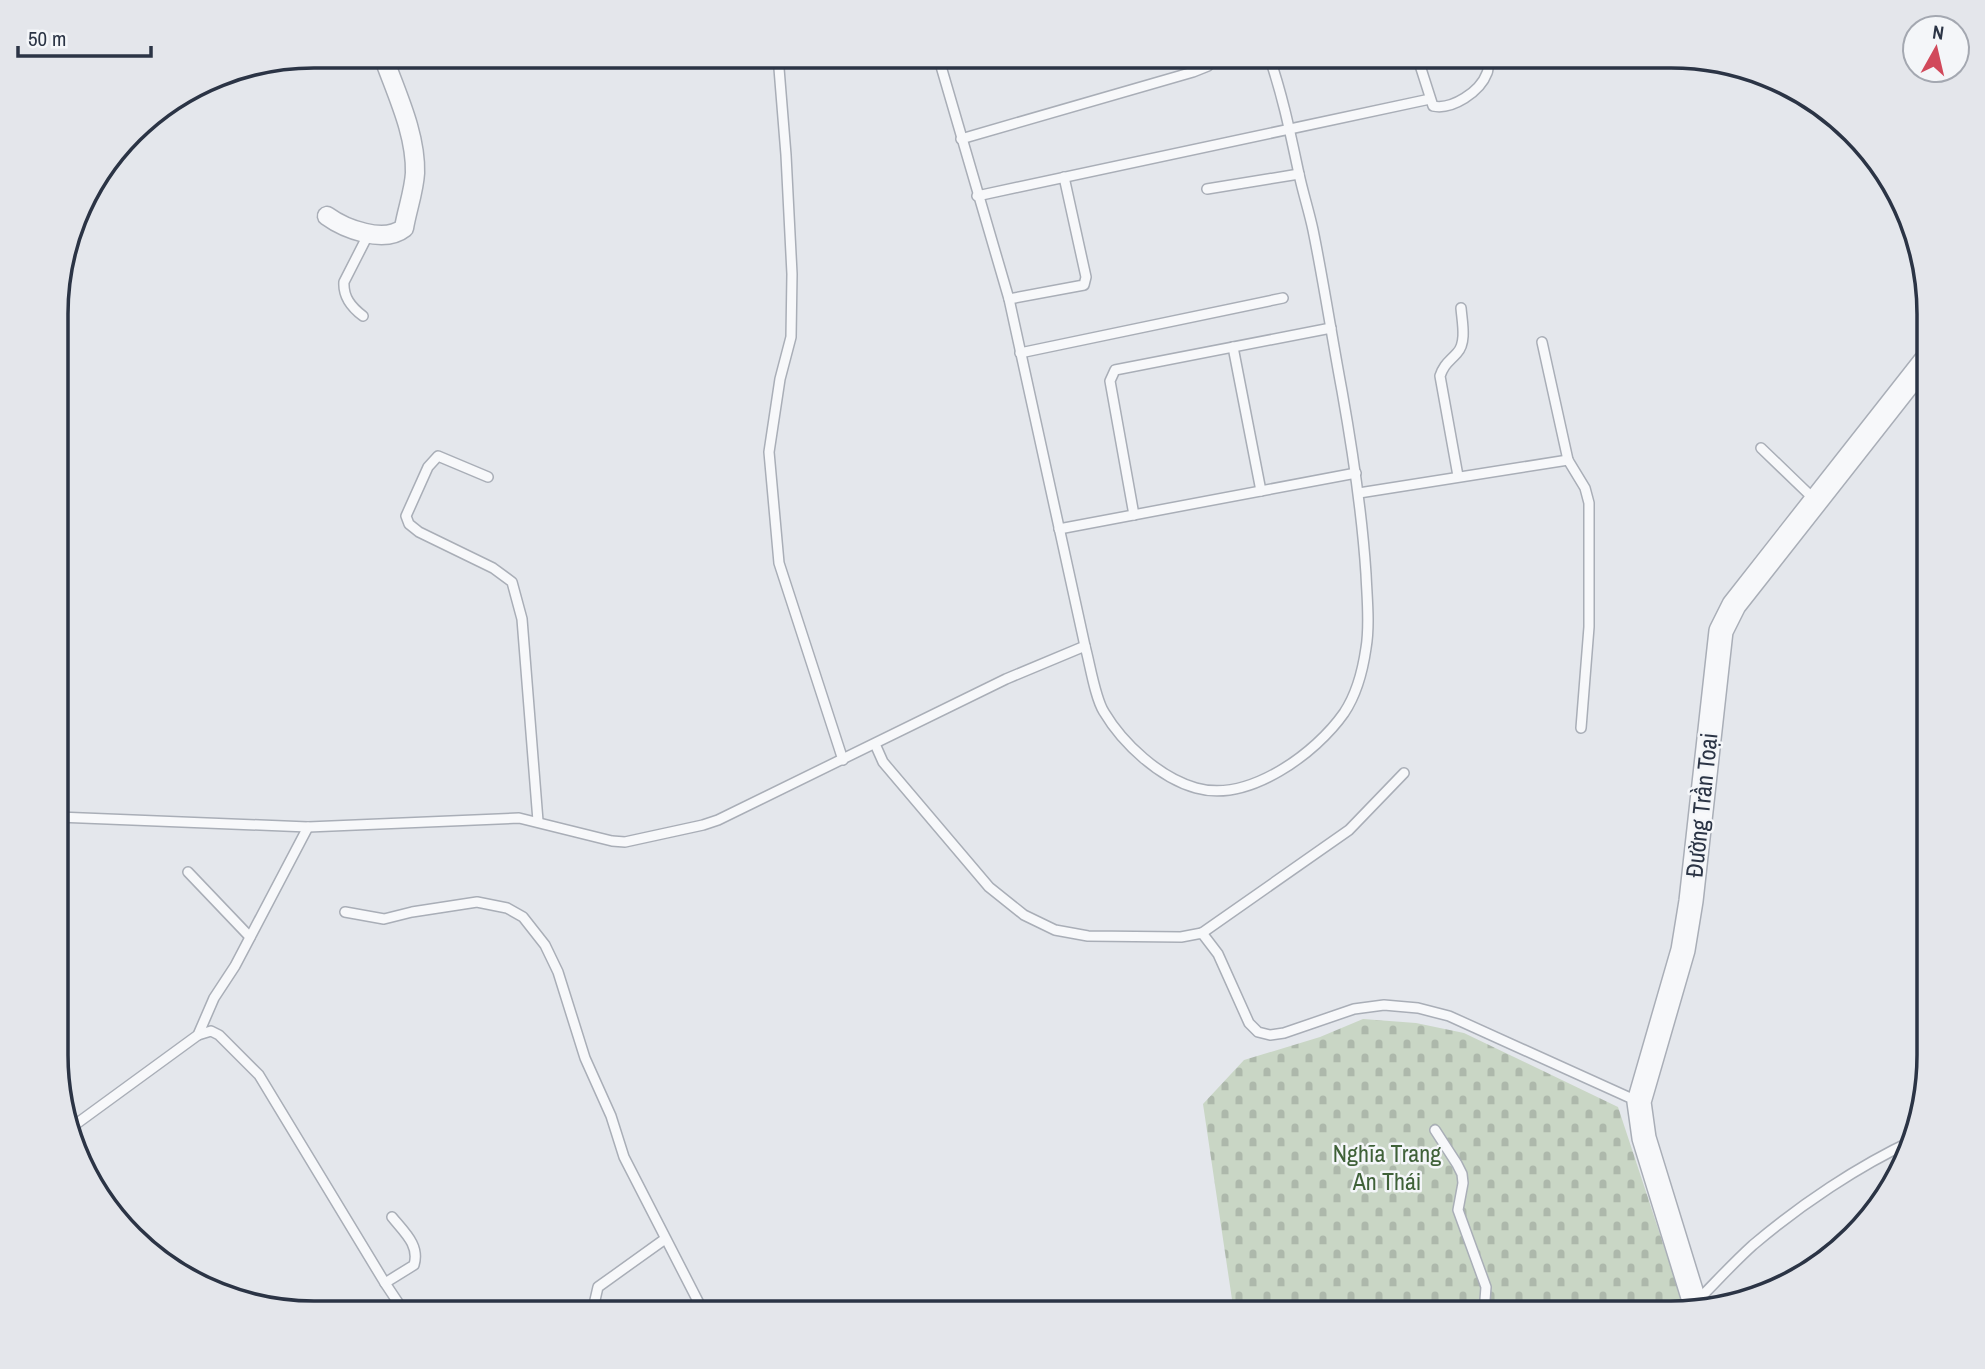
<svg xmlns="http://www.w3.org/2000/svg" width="1985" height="1369" font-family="'Archivo Narrow',sans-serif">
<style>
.cemetery{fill:url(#cemetery-stones)}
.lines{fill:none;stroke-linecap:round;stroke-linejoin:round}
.service-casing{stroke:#a9aeb7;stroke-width:12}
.minor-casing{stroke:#a9aeb7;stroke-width:21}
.tertiary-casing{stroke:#a9aeb7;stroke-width:26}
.service{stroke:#f7f8fa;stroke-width:9}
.minor{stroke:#f7f8fa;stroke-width:18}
.tertiary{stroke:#f7f8fa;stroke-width:23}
.labels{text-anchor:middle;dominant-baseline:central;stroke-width:5;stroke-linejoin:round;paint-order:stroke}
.street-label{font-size:24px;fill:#2b3445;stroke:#f4f6f9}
.park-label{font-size:24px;fill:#3f6138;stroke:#f4f6f9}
.rim{fill:none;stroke:#2b3445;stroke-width:3.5}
</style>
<defs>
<pattern id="cemetery-stones" width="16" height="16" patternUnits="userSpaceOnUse" patternTransform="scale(1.75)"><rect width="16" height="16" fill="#c9d6c5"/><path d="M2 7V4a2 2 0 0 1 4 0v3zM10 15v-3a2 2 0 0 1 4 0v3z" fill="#adb8ab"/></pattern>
</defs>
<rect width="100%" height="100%" fill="#e4e7ec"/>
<polygon class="cemetery" points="1363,1019 1416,1023 1464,1033 1618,1107 1685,1310 1671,1313 1234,1313 1203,1104 1244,1060 1320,1037"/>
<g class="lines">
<g class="service-casing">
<g id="service">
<polyline points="778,56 786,155 792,274 791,337 780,379 769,452 779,563 843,760"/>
<path d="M1417,56L1433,106C1452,110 1480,92 1487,73C1489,69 1488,61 1488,56"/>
<polyline points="961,139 1193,72 1208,66 1214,56"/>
<polyline points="1207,189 1299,174"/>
<polyline points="977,196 1430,99"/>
<polyline points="1009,299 1084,285 1086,277 1064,177"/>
<path d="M363,316C351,307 343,297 344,282L369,233"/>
<polyline points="1542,342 1568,460"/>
<polyline points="1233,347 1261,491"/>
<polyline points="1020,353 1283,298"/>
<polyline points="1761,448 1815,500"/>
<path d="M1458,476L1440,376C1444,364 1449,362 1457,353C1467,343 1462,321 1461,308"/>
<polyline points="488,477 438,456 428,467 406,516 409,524 419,532 493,568 512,582 522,619 538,821"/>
<polyline points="1359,493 1568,460 1585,488 1589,503 1589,627 1581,728"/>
<polyline points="1134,515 1110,381 1115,370 1331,328"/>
<polyline points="1059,529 1356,473"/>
<path d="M1085,646C1090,664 1095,698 1104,712C1123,744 1160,778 1196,788C1249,803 1316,753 1344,713C1356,695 1363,669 1366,648C1370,625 1367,598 1366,574C1362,512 1353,453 1342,391C1332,338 1324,284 1313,230C1309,211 1303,193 1299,174C1290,132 1283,97 1269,56"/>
<polyline points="875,744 883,762 989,887 1024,915 1055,930 1088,936 1181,937 1202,933 1218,954 1249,1023 1258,1032 1270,1035 1284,1033 1354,1009 1384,1005 1418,1008 1449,1016 1637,1101"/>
<polyline points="58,817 308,827 519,818 612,841 625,842 703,825 718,820 1006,679 1085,646 1009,299 938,56"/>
<polyline points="188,872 250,937"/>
<polyline points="345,912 384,919 412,912 477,902 507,908 523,917 545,945 558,972 585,1058 611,1116 624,1157 704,1313"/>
<polyline points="1202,933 1349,830 1404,773"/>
<polyline points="198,1035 211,1031 219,1035 259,1075 385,1283 405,1313"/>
<polyline points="72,1127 198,1035 214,998 235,966 308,827"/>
<polyline points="1435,1130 1457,1164 1462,1174 1463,1183 1458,1210 1486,1287 1484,1313"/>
<path d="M385,1283L414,1265C420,1245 404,1232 392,1217"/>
<path d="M1696,1302C1715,1283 1733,1263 1753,1245C1800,1205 1858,1166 1914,1140"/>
<polyline points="592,1313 598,1287 665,1239"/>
</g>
</g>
<g class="minor-casing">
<path id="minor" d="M327,216C345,229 384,244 404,228C407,210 414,191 415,173C416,133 396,93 383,56"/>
</g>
<g class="tertiary-casing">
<polyline id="tertiary" points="1696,1307 1644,1138 1639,1102 1683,950 1691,901 1721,631 1734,605 1928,358"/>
</g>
<use href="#service" class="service"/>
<use href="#minor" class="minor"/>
<use href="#tertiary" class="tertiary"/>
</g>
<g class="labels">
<g class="street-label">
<text transform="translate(1701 805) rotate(-84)">Đường Trần Toại</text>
</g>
<g class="park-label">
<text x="1387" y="1153">Nghĩa Trang<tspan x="1387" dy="28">An Thái</tspan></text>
</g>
</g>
<path d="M0 0H1985V1369H0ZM314 68H1671A246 246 0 0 1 1917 314V1055A246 246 0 0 1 1671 1301H314A246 246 0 0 1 68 1055V314A246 246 0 0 1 314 68Z" fill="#e4e6eb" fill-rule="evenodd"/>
<path class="rim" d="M314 68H1671A246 246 0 0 1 1917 314V1055A246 246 0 0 1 1671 1301H314A246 246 0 0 1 68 1055V314A246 246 0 0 1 314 68Z"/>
<g transform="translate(1936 49) rotate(8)"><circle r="33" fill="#f4f6f9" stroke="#a4a8b1" stroke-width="2"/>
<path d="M0-5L12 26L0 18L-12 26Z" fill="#d1495b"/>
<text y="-10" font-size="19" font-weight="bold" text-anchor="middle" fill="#2b3445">N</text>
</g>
<path d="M18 46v10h133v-10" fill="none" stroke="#2b3445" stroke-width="3.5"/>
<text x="28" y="46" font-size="21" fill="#2b3445" stroke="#f4f6f9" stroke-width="5" paint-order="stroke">50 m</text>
</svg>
